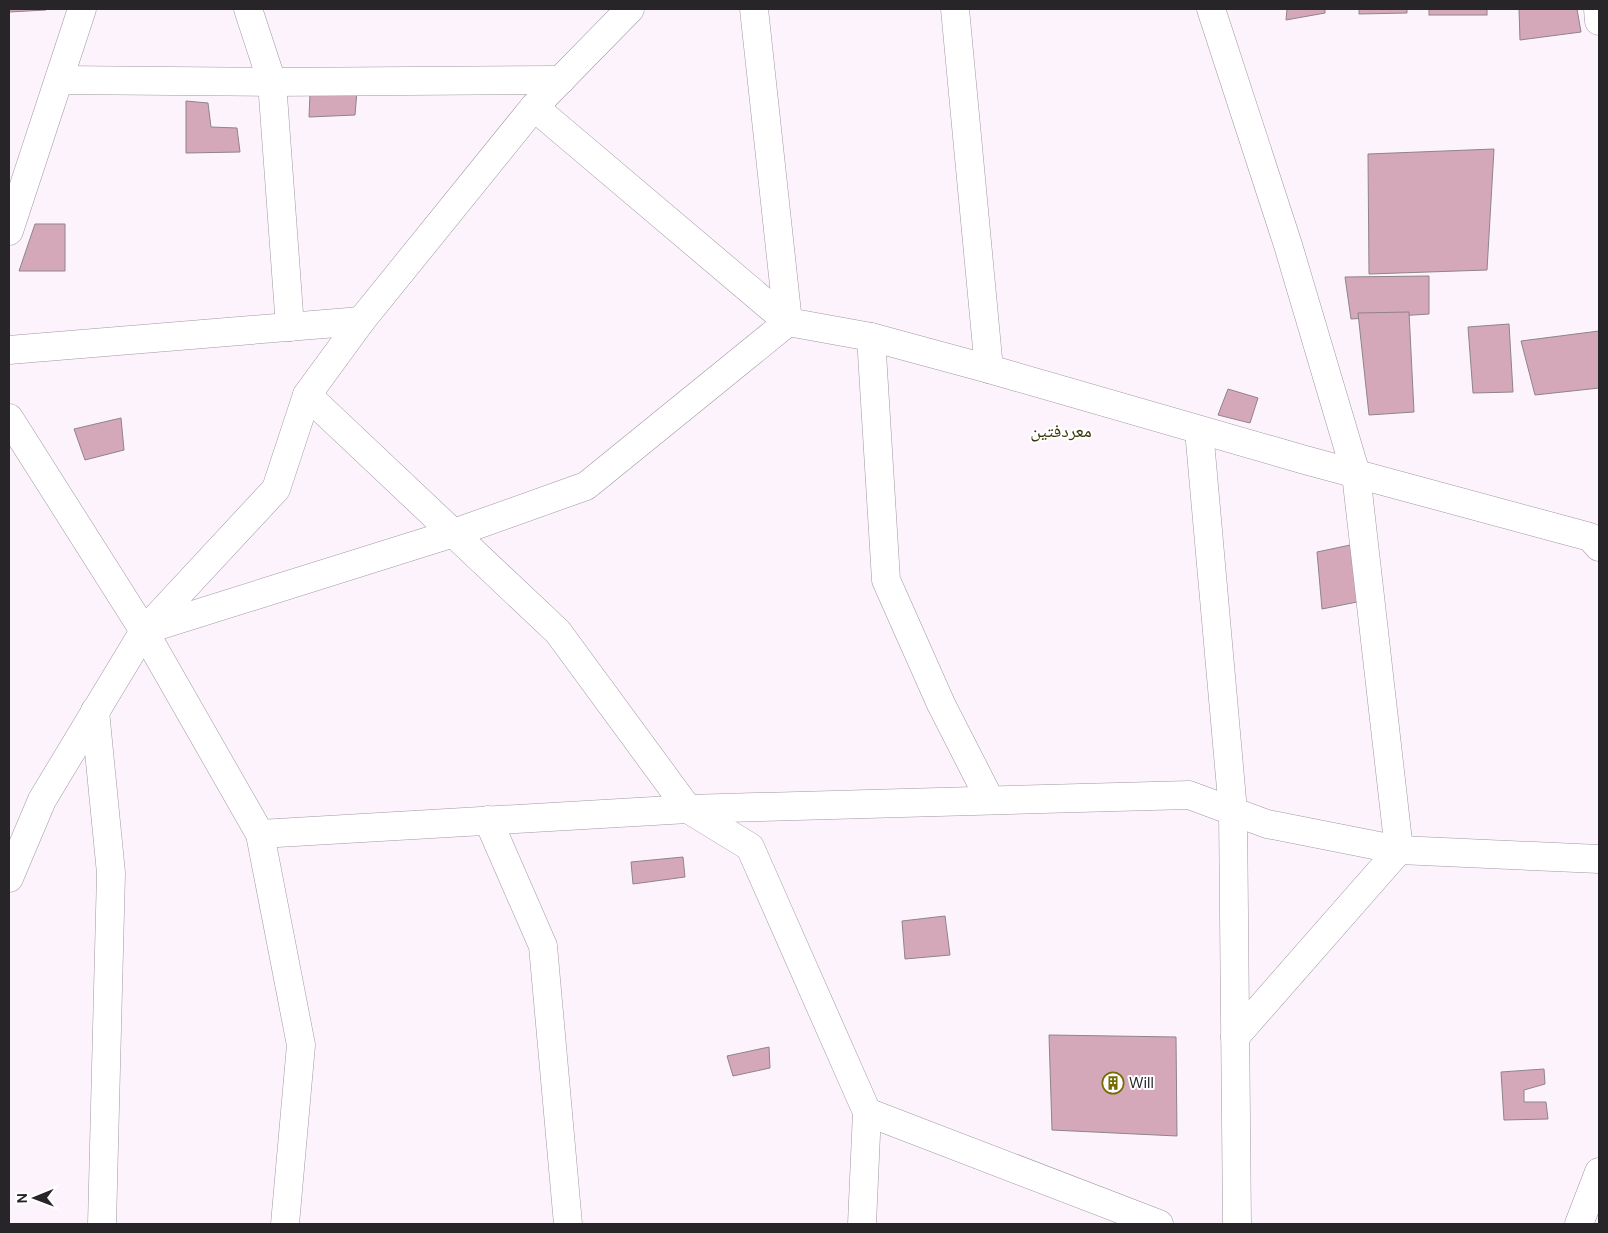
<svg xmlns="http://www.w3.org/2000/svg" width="1608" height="1233" font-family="'DM Sans','Noto Naskh Arabic',sans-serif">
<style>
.building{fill:#d5a8b9;stroke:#8f8488}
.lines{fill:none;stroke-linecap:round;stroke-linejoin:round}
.minor-casing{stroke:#a198a1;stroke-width:29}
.minor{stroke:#fff;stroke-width:28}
.labels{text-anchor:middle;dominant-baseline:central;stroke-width:4;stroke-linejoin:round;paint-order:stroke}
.poi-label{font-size:15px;fill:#282528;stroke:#fff;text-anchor:start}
.quarter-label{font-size:18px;fill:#3a3409;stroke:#fff}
</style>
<rect width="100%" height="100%" fill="#fcf3fc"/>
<g class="building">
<polygon points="9,9 46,9 46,10 9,12"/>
<polygon points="1287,9 1325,9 1325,13 1286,20"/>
<polygon points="1359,9 1407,9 1407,13 1359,14"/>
<rect x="1429" y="9" width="58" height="6"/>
<polygon points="1519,9 1577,9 1581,32 1520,40"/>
<polygon points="357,91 355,115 309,117 310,93"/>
<polygon points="186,101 208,103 211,127 237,128 240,152 186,153"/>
<polygon points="1494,149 1487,270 1369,274 1368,154"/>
<polygon points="35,224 65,224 65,271 19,271"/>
<polygon points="1429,276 1429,314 1351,319 1345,277"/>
<polygon points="1409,312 1414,412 1369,415 1358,313"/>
<polygon points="1509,324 1513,392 1473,393 1468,327"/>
<polygon points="1599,331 1599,388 1535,395 1521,341"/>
<polygon points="1228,389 1258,398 1250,423 1218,415"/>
<polygon points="121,418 124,450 85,460 74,429"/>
<polygon points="1355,544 1362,601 1322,609 1317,552"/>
<polygon points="683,857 685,877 633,884 631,862"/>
<polygon points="945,916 950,955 905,959 902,921"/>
<polygon points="1049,1035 1176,1037 1177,1136 1052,1130"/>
<polygon points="769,1047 770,1068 733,1076 727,1056"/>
<polygon points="1544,1069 1545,1084 1524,1090 1524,1102 1546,1102 1548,1119 1504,1120 1501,1072"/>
</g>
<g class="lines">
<g class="minor-casing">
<g id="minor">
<polyline points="248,9 272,82 290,327"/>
<polyline points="955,9 989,369"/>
<polyline points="1211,9 1288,245 1356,474 1399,850 1235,1037"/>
<polyline points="1598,9 1599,21"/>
<polyline points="59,80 272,82 561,80"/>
<polyline points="534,107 788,322 871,337 989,369 1305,460 1590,537 1599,547"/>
<polyline points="9,231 82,9"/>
<polyline points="871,337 886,580 941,704 990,800"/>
<polyline points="9,350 361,321"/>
<polyline points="307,395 558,632 688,809 750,847 867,1112 862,1224"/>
<polyline points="9,418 144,631 260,834 301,1045 285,1224"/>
<polyline points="1199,430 1233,811 1237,1224"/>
<polyline points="145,630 454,533 586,486 788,322 754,9"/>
<polyline points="95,711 111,873 102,1224"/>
<polyline points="488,820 543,946 568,1224"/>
<polyline points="260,834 688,809 1189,795 1267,824 1399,850 1599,859"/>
<polyline points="9,878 42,800 144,631 276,489 307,395 361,321 534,107 630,9"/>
<polyline points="867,1112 1159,1224"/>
<polyline points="1579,1224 1599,1172"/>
</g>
</g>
<use href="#minor" class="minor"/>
</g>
<defs>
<g id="building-ring" transform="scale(1.125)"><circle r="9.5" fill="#fff" stroke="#766a02" stroke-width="1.5"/><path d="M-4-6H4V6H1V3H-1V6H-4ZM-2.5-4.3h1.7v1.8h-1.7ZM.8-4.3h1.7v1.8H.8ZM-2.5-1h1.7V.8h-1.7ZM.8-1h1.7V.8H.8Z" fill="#766a02"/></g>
</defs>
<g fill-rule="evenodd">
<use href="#building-ring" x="1113" y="1083"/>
</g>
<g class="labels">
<g class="poi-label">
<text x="1129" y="1083">Will</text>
</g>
<g class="quarter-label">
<text x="1061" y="431">معردفتين</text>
</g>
</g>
<rect width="1608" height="1233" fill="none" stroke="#282528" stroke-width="20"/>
<g transform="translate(35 1198) rotate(269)" stroke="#ffffff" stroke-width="4" paint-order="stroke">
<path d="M0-4L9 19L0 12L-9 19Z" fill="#282528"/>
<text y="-8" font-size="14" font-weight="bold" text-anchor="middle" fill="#282528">N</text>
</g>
</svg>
